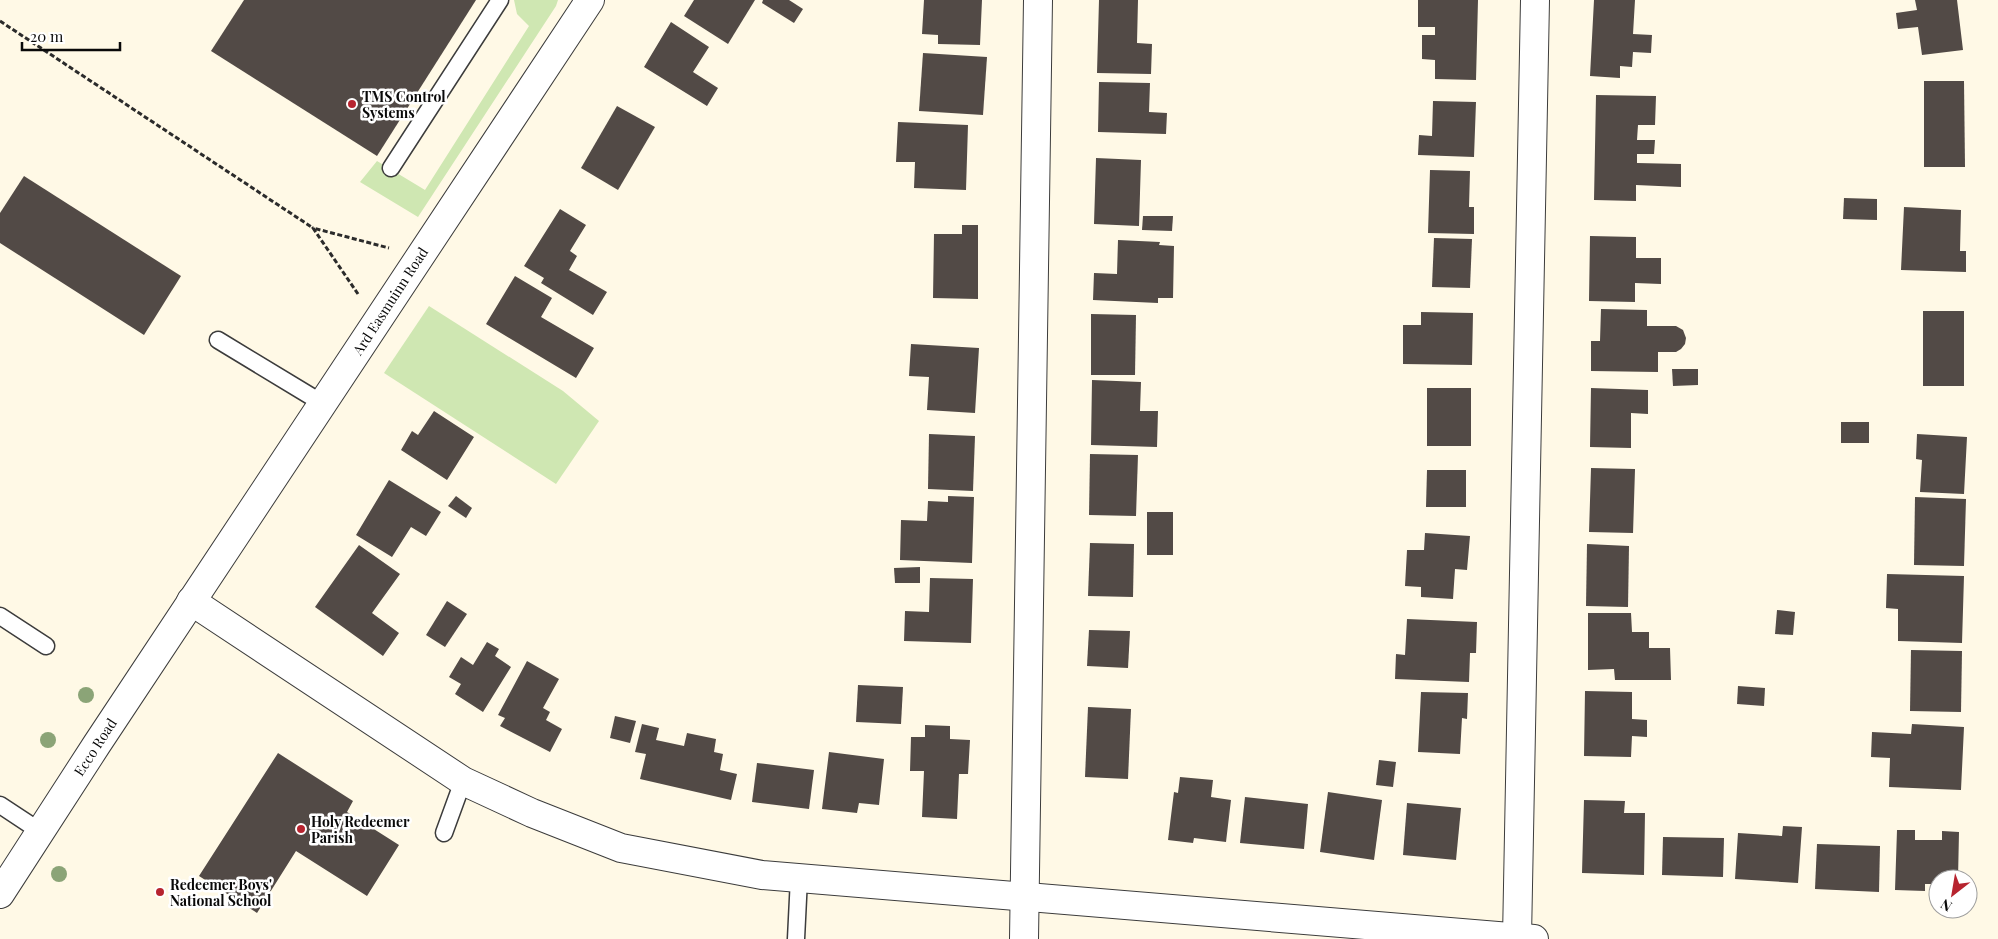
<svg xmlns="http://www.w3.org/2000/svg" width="1998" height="939" font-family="'Playfair Display',serif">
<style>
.green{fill:#cfe7b2}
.building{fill:#524a46}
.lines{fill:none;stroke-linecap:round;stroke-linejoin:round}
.service-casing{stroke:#3c3c3c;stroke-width:19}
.minor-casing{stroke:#3c3c3c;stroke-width:30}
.tertiary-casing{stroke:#3c3c3c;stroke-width:30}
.path{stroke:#2b2b2b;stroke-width:3;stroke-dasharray:5 2.5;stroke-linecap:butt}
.service{stroke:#fff;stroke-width:16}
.minor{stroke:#fff;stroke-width:28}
.tertiary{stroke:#fff;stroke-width:28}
.tree{fill:#8ba477}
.poi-dot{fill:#b7242f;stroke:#fff;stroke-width:2}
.labels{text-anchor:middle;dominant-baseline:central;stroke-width:5;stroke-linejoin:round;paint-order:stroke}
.poi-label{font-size:14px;font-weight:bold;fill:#090909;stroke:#fff;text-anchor:start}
.street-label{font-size:14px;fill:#090909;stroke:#fff}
</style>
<rect width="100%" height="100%" fill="#fff9e6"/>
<g class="green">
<polygon points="514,0 558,0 556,6 418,217 360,182 377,161 425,190 529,26 517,14"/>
<polygon points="429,306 563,391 599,421 556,484 384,373"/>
</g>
<g class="building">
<polygon points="244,0 476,0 377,156 211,51"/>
<polygon points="694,0 755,0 728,44 684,16"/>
<polygon points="763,0 789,0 803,9 794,23 762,3"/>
<polygon points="924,0 982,0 980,45 938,44 938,35 922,34"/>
<polygon points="1099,0 1138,0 1137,43 1152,44 1151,74 1097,73"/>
<polygon points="1418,0 1478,0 1476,80 1435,79 1435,60 1422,59 1422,35 1435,35 1435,27 1418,27"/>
<polygon points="1594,0 1635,0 1633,34 1652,35 1651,53 1633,52 1632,67 1620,66 1620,78 1590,76"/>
<polygon points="1915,0 1957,0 1963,50 1922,55 1918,27 1898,29 1896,13 1917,10"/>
<polygon points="671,22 709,47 693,72 718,88 707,106 644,67"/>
<polygon points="923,53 987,57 983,115 919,111"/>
<polygon points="1924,81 1964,81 1965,167 1924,167"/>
<polygon points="1099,82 1150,83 1149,112 1167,113 1166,134 1098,132"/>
<polygon points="1596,95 1656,96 1655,125 1638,125 1637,140 1655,140 1654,154 1637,154 1637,163 1681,164 1681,187 1636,185 1636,201 1594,200"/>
<polygon points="1433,101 1476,102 1474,157 1418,155 1419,135 1432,136"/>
<polygon points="617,106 655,127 618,190 581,168"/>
<polygon points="898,122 968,125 966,190 914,188 915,162 896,162"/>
<polygon points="1096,158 1141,160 1139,226 1094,224"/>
<polygon points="1430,170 1470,171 1469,207 1474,207 1474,234 1428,233"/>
<polygon points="24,176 181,276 144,335 0,243 0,213"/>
<polygon points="1844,198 1877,199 1877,220 1843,219"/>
<polygon points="1904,207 1961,210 1960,251 1966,251 1966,272 1901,270"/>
<polygon points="560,209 586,225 570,251 577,256 569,270 607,292 593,315 541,283 544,278 524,266"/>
<polygon points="1143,216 1173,216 1172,231 1142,230"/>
<polygon points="962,225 978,225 978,299 933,298 934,234 962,234"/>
<polygon points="1590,236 1636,237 1636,258 1661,258 1661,284 1635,283 1635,302 1589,301"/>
<polygon points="1434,238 1472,239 1470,288 1432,287"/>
<polygon points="1118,240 1160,242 1159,245 1174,246 1173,298 1158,298 1158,303 1093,300 1094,273 1117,274"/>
<polygon points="515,276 552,298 541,317 594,348 576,378 486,324"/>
<polygon points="1601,309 1647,310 1647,326 1676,326 1683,330 1686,338 1685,344 1681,349 1676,352 1658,352 1658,372 1591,371 1591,341 1600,341"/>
<rect x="1923" y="311" width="41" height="75"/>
<polygon points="1421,312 1473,313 1472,365 1403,364 1403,325 1421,325"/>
<polygon points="1091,314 1136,315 1135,375 1091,375"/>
<polygon points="911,344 979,348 975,413 927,410 929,377 909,376"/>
<polygon points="1672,369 1698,369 1698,385 1673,386"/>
<polygon points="1092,380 1141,382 1140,411 1158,411 1157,447 1091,445"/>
<rect x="1427" y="388" width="44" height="58"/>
<polygon points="1591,388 1648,390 1648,414 1631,413 1631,448 1590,447"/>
<polygon points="434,411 474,437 447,480 401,450 412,431 418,435"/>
<rect x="1841" y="422" width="28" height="21"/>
<polygon points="929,434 975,436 973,491 928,489"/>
<polygon points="1917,434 1967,437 1964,494 1920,492 1922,460 1916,459"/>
<polygon points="1090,454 1138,455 1136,516 1089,515"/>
<polygon points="1591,468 1635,469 1633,533 1589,532"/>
<polygon points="1427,470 1466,470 1466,507 1426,507"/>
<polygon points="389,480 441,512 426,536 411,527 392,557 356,535"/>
<polygon points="456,496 472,508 466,518 448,506"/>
<polygon points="948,496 974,497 972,563 900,560 901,520 927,521 928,501 948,502"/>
<polygon points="1915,497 1966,499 1964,566 1914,565"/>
<rect x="1147" y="512" width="26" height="43"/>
<polygon points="1425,533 1470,536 1467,570 1455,569 1453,599 1421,597 1421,587 1405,586 1407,550 1424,550"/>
<polygon points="1090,543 1134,544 1133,597 1088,596"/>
<polygon points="1587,544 1629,546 1628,607 1586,606"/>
<polygon points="359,545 400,574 372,613 399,633 383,656 315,607"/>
<polygon points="920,567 920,583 895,583 894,568"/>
<polygon points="1887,574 1964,576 1962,643 1898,641 1898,609 1886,608"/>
<polygon points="930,578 973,579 971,643 904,641 905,611 929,612"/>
<polygon points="447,601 467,614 445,647 426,635"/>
<polygon points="1777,610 1795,612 1793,635 1775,634"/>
<polygon points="1588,613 1631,613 1632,632 1649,632 1649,648 1670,648 1671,680 1615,680 1614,669 1588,670"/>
<polygon points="1407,619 1477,622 1476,653 1470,653 1469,682 1395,679 1396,654 1405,655"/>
<polygon points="1089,630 1130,631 1128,668 1087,666"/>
<polygon points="487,642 499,649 495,656 511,667 483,712 455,694 461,684 449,677 461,657 473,665"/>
<polygon points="1911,650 1962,651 1961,712 1910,711"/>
<polygon points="527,661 559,679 543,708 550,712 546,720 562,729 550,752 500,726 505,718 498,715"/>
<polygon points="858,685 903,687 901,724 856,722"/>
<polygon points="1738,686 1765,688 1764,706 1737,704"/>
<polygon points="1585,691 1632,692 1632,719 1647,720 1647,737 1632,736 1631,757 1584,756"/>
<polygon points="1421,692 1468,693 1467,719 1462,718 1460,754 1418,752"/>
<polygon points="1088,707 1131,709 1128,779 1085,777"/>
<polygon points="615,716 636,721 630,743 610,738"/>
<polygon points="642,724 659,728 656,740 684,746 687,733 716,739 714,752 723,754 720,770 737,774 731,800 640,779 646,754 635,752"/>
<polygon points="1912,724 1964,727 1961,790 1889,787 1890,758 1871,757 1872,732 1911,734"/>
<polygon points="925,725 950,726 950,739 970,740 968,774 959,774 957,819 922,817 924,771 910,771 911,737 925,737"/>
<polygon points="829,752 884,759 879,805 859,803 857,813 822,809"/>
<polygon points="278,753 353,801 347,812 399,845 367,896 296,851 257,913 199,876"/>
<polygon points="1379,760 1396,762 1393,787 1376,785"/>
<polygon points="757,763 814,770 809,809 752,802"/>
<polygon points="1180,777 1213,780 1211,797 1231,800 1226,842 1194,838 1193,843 1168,840 1174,792 1178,793"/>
<polygon points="1328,792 1382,800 1374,860 1320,852"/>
<polygon points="1245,797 1308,804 1304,849 1240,843"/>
<polygon points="1584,800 1625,801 1624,813 1645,813 1644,875 1582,873"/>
<polygon points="1407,803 1461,808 1456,860 1403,855"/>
<polygon points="1783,826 1802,827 1798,883 1735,879 1738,833 1782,836"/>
<polygon points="1897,830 1915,830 1915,840 1942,840 1942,831 1959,832 1958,879 1938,879 1938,884 1925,884 1925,891 1895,890"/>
<polygon points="1663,837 1724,838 1723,877 1662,875"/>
<polygon points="1817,844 1880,846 1879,892 1815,889"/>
</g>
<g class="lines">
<g class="service-casing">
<g id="service">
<polyline points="391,168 500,0"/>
<polyline points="218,340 322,403"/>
<polyline points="0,616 46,646"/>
<polyline points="0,805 41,832"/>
<polyline points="444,833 463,781"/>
<polyline points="796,939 799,878"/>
</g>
</g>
<g class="minor-casing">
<g id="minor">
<polyline points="191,601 463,781 532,813 621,848 762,875 1534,939"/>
<polyline points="1517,938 1535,0"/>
<polyline points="1024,939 1038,0"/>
</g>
</g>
<g class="tertiary-casing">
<polyline id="tertiary" points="0,894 97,744 590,0"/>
</g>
<g class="path">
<polyline points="0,21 313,228"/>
<polyline points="358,294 313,228 389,248"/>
</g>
<use href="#service" class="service"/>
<use href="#minor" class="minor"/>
<use href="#tertiary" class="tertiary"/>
</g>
<g class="tree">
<circle cx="86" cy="695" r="8"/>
<circle cx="48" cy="740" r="8"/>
<circle cx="59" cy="874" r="8"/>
</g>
<g class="poi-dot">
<circle cx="352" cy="104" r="5"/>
<circle cx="301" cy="829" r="5"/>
<circle cx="160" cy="892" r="5"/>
</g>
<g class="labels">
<g class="poi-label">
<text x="362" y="96">TMS Control<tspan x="362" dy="16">Systems</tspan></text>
<text x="311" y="821">Holy Redeemer<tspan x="311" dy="16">Parish</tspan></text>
<text x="170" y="884">Redeemer Boys'<tspan x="170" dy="16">National School</tspan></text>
</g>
<g class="street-label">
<text transform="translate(390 301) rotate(-57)">Ard Easmuinn Road</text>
<text transform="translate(95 747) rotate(-57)">Ecco Road</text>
</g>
</g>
<g transform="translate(1953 894) rotate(211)"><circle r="24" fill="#ffffff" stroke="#9d9d9d"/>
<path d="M0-4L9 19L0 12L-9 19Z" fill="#b7242f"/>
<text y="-8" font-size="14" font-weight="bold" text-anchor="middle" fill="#090909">N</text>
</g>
<path d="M22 42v8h98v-8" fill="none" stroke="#090909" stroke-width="2.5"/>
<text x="30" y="42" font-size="15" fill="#090909" stroke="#ffffff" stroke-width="4" paint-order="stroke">20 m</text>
</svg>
